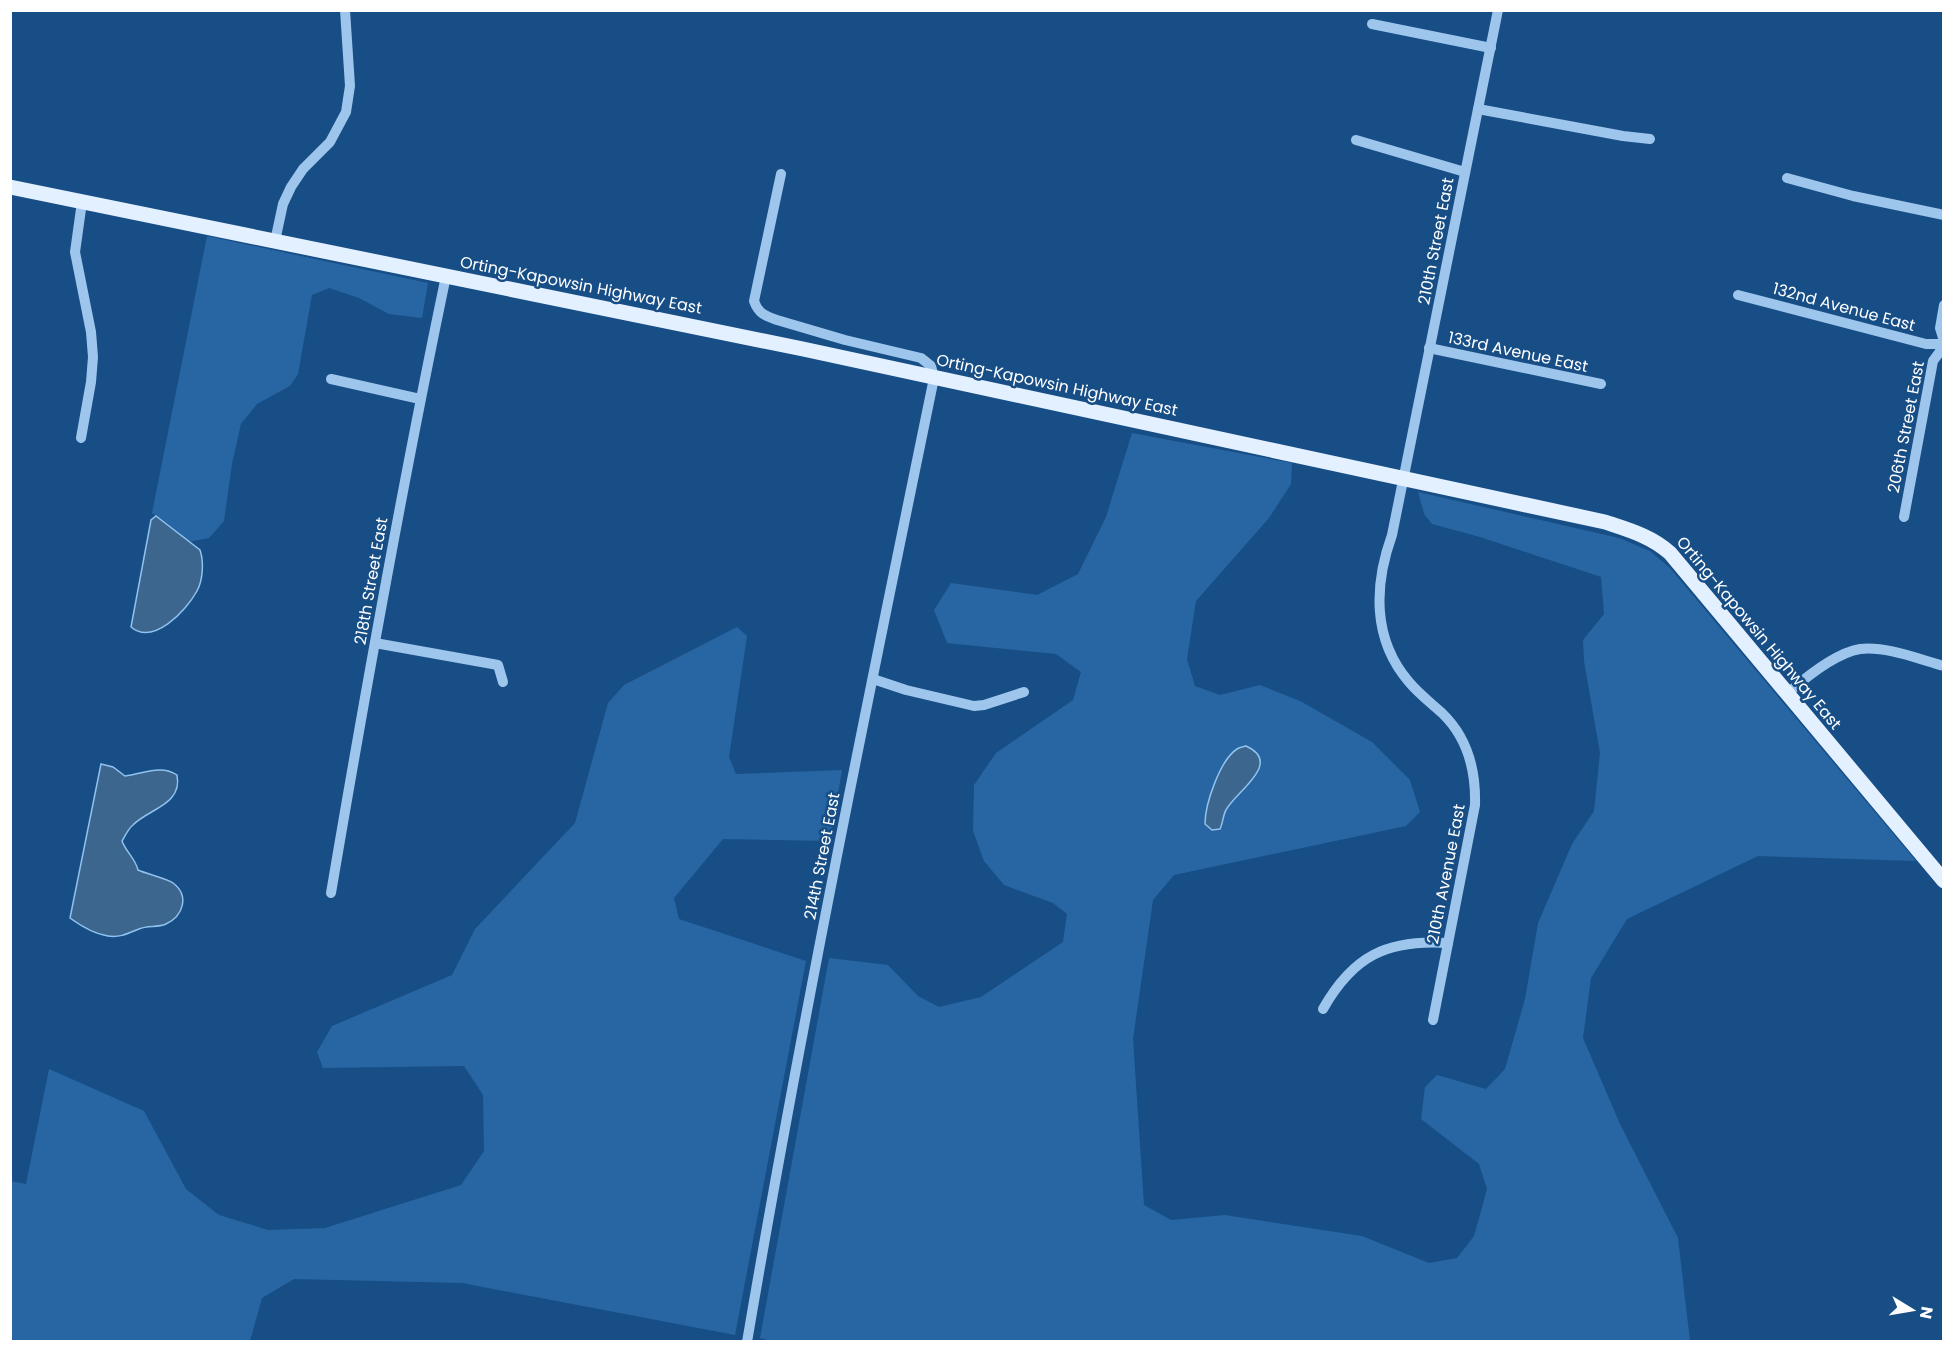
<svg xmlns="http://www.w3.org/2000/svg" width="1954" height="1352" font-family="Poppins,sans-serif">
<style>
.green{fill:#2766a3}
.water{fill:#3d668e;stroke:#90c2ef;stroke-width:1.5}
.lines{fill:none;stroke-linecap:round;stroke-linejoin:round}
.minor{stroke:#9ec6ed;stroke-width:10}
.major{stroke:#e3f0ff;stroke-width:15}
.labels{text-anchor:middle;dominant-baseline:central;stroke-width:5;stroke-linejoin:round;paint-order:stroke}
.street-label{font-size:16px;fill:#fff;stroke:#184e86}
</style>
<rect width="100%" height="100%" fill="#184e86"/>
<g class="green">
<polygon points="207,236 428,283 422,318 389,314 359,298 329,288 312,295 298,374 290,386 257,404 241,424 232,464 224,521 209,538 188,542 152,513"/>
<polygon points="1132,433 1292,463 1291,484 1269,518 1196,601 1187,659 1195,686 1220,695 1260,685 1302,702 1372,742 1410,780 1420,812 1406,826 1174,875 1153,900 1133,1039 1144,1205 1171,1220 1225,1215 1362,1236 1429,1263 1457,1258 1474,1236 1487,1189 1479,1164 1421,1119 1425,1087 1437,1075 1486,1089 1505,1069 1525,999 1538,923 1572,844 1594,811 1600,753 1584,661 1583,640 1604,614 1601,577 1480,537 1432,524 1424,514 1418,492 1619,538 1650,551 1670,568 1916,861 1758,856 1627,919 1591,978 1583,1038 1620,1124 1678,1238 1690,1341 775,1342 760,1338 829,958 888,965 918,996 939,1007 981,997 1063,942 1067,914 1053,903 1004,885 984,861 973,831 974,785 996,753 1073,700 1081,672 1056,654 947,643 934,610 951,583 1037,595 1078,574 1106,517"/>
<polygon points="737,627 747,636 729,757 736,774 842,770 830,841 723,839 674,898 679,919 806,961 735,1335 462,1283 294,1279 262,1298 250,1341 11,1341 11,1181 26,1184 49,1069 144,1111 186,1189 219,1215 268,1230 325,1228 461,1185 484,1151 483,1095 464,1066 323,1068 317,1052 332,1026 452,975 475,929 575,823 608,703 624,685"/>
</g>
<g class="water">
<path d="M156,516L200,550C204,562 203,580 197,591C186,611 153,646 131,627L151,520Z"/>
<path d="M1246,746C1284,763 1235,792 1226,810C1223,815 1223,823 1220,829L1212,830L1205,824C1205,804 1220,760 1237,749C1240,747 1243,747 1246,746Z"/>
<path d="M101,764L113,767L125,776C143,774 161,764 177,775C183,805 148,809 133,825C128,829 125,836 122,841C126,852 135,858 138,870C147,874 168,879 173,883C190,896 183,916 166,924C157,928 148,925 139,929C129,933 120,938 108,936C94,934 81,926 70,918Z"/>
</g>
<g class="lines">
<g class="minor">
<polyline points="1372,24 1491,48"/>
<polyline points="1478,109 1623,136 1650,139"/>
<polyline points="1356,140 1465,172"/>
<polyline points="1787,178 1853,196 1944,215"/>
<polyline points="275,241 283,204 291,187 303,169 330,142 346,112 350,86 345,10"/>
<polyline points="1738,295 1926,344 1944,344"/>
<polyline points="1944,305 1940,328 1944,341"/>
<polyline points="1429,348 1601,384"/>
<polyline points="331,379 420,399"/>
<polyline points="81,438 91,382 93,357 91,332 75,252 82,202"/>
<polyline points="1904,517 1933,361 1944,346"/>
<polyline points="375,643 498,665 503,682"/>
<polyline points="873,679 906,690 974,706 984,705 1024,692"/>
<path d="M1788,693C1805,678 1836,653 1860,649C1887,646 1918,659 1944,666"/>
<path d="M331,893C366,687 403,481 446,276"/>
<path d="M1323,1009C1353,956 1387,939 1448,943"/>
<path d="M1433,1020L1475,805C1476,770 1468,738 1442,713C1431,703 1419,694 1409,682C1372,639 1374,585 1392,535L1498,10"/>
<path d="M747,1342C802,1019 868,698 934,378L931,366L921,358L845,340L777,320C765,316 758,313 754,301L781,174"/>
</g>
<path class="major" d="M10,187L803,349L1605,522C1629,530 1651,536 1670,553L1944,881"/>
</g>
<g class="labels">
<g class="street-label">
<text transform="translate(1436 241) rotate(-79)">210th Street East</text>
<text transform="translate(581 285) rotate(11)">Orting-Kapowsin Highway East</text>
<text transform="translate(1844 307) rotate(15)">132nd Avenue East</text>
<text transform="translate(1518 352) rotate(12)">133rd Avenue East</text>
<text transform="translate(1057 385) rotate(12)">Orting-Kapowsin Highway East</text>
<text transform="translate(1906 427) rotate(-79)">206th Street East</text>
<text transform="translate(371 581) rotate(-80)">218th Street East</text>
<text transform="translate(1759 633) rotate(50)">Orting-Kapowsin Highway East</text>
<text transform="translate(822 856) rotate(-79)">214th Street East</text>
<text transform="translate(1446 874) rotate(-79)">210th Avenue East</text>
</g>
</g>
<rect width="1954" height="1352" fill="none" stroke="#ffffff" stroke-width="24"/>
<g transform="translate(1912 1310) rotate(101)" stroke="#184e86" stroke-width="4.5" paint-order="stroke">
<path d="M0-4.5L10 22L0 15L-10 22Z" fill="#ffffff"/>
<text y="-9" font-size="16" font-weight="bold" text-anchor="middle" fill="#ffffff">N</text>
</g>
</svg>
